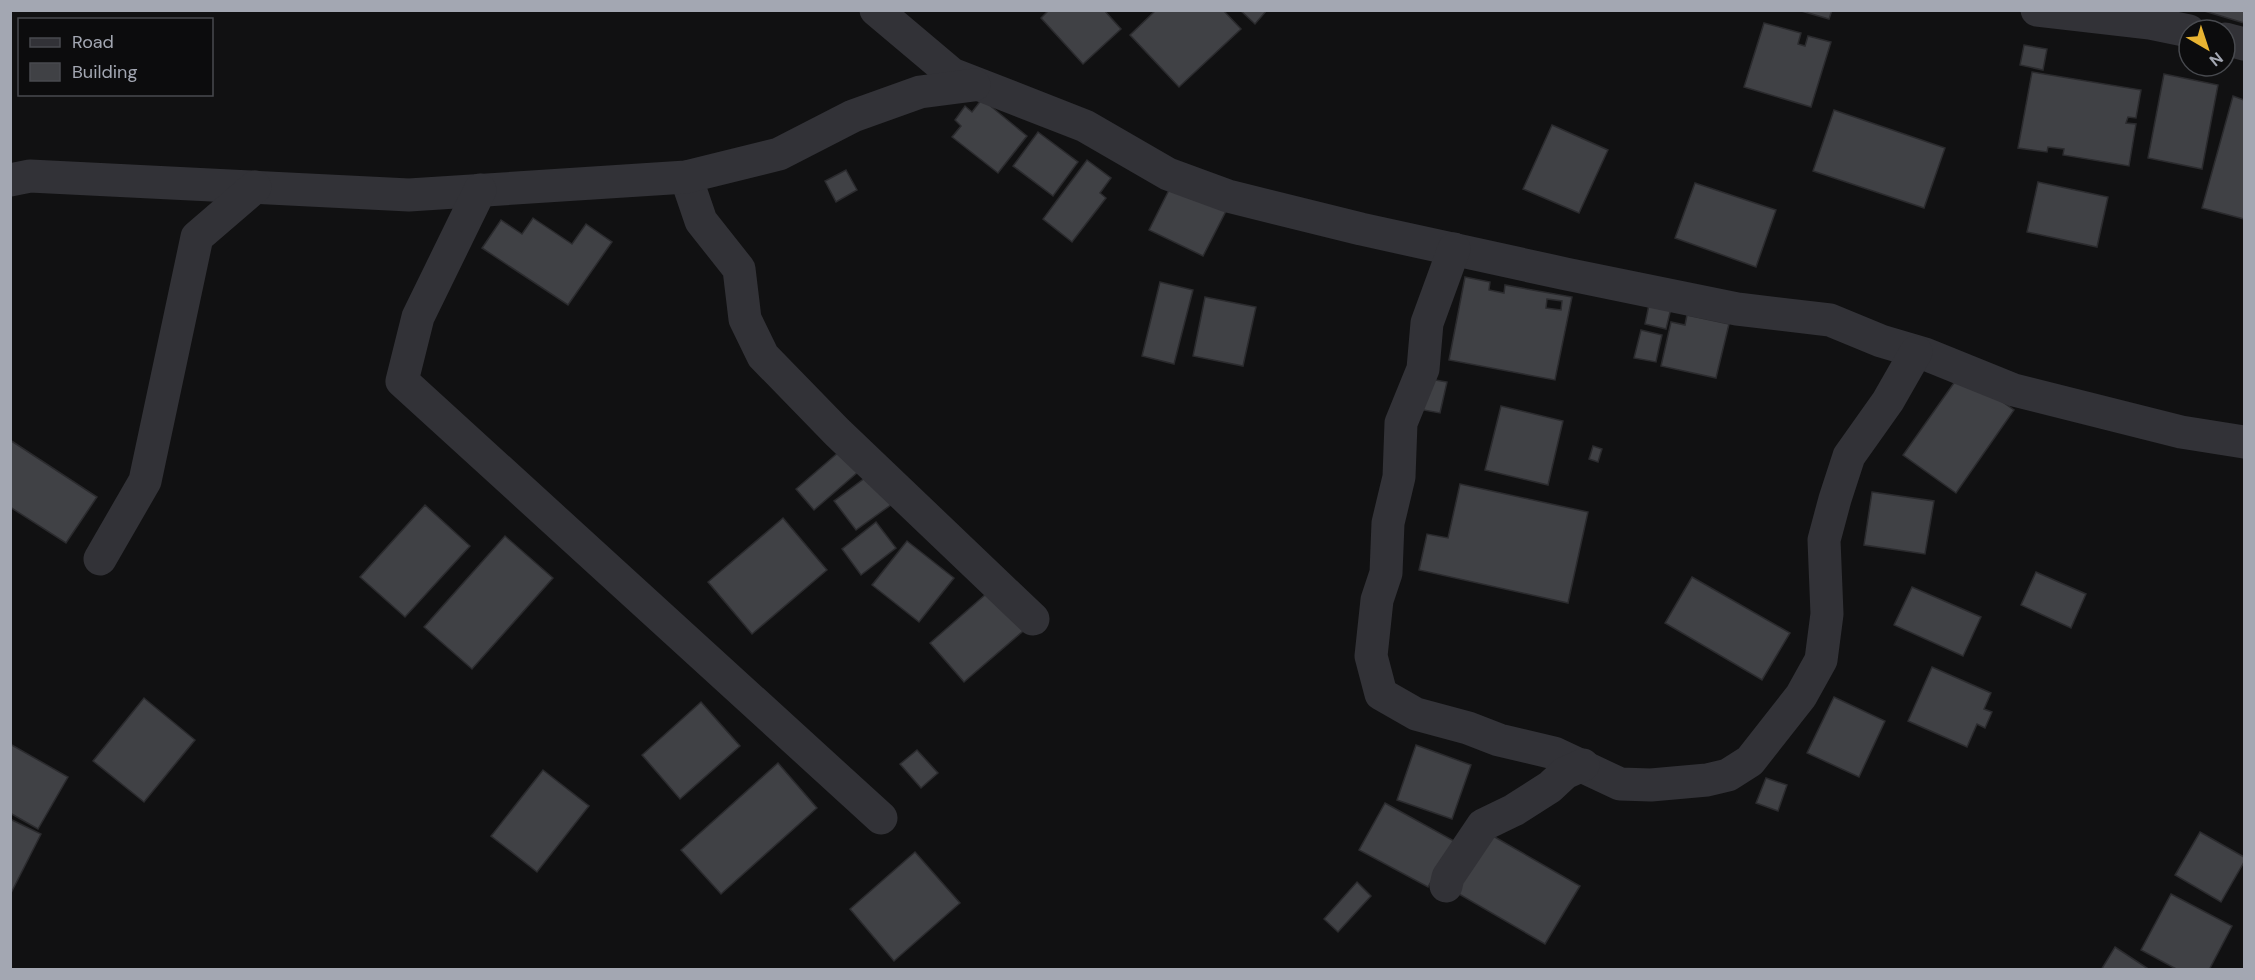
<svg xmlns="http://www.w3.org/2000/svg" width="2255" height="980" font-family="'DM Sans',sans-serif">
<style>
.building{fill:#404145;stroke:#2b2b2e;stroke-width:1.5;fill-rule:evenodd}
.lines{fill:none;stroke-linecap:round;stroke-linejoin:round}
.minor{stroke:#323237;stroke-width:33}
</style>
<rect width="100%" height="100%" fill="#111112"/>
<g class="building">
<polygon points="1049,10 1104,10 1121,29 1083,64 1041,18"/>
<polygon points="1156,10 1223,10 1241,29 1179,87 1130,35"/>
<polygon points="1240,10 1267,10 1255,24"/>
<polygon points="1798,10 1832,10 1829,19"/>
<polygon points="2201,10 2244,10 2244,23"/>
<polygon points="1764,23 1801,33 1798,44 1805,46 1808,36 1831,42 1811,107 1744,87"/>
<polygon points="2024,45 2047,49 2043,70 2020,65"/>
<polygon points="2032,72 2141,90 2136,118 2128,117 2126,123 2136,124 2129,166 2063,155 2064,149 2048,147 2047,152 2018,148"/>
<polygon points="2164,74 2218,85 2202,169 2148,158"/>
<polygon points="2233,96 2244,100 2244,219 2202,208"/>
<polygon points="982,99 1027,136 998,173 952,137 961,126 955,120 965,106 972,112"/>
<polygon points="1834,110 1945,148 1924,208 1813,171"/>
<polygon points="1552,125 1608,150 1579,213 1523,189"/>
<polygon points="1038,132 1078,162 1053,196 1013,166"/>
<polygon points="1087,160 1111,178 1100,193 1106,198 1072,242 1043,219"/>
<polygon points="846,170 857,190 836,202 825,181"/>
<polygon points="2038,182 2108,197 2097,247 2027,232"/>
<polygon points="1695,183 1776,210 1756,267 1675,238"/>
<polygon points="1172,184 1226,211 1203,256 1149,230"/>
<polygon points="533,218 572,244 586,224 612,242 568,305 482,248 501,220 522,234"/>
<path d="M1465,277L1490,282L1489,290L1504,293L1505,285L1572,297L1555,380L1449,360ZM1547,299L1562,301L1561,310L1546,308Z"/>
<polygon points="1160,282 1193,290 1174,364 1142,356"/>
<polygon points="1651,295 1673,300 1666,329 1645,324"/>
<polygon points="1205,297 1256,307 1243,366 1193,356"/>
<polygon points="1687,315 1729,324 1716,378 1661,366 1671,322 1685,325"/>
<polygon points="1641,330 1662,335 1656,362 1634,358"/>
<polygon points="1961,373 2014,410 1956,493 1903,455"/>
<polygon points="1424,378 1447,382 1440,413 1418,409"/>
<polygon points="1501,406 1563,421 1548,485 1485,470"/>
<polygon points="10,440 97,497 66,543 10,507"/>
<polygon points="1593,446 1602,449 1598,462 1589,459"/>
<polygon points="840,451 858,472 814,510 796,489"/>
<polygon points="873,472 895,502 856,530 834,501"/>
<polygon points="1460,484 1588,512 1568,603 1419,570 1427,534 1448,538"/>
<polygon points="1872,492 1934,501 1925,554 1864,545"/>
<polygon points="425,505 470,546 405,617 360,577"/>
<polygon points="783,518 827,570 752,634 708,582"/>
<polygon points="876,522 896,548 861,575 842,549"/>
<polygon points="505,536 553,578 472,669 424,627"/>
<polygon points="907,541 954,578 919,622 872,585"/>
<polygon points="2036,572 2086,594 2071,628 2021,605"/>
<polygon points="1692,577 1790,633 1762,680 1665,623"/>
<polygon points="994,587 1029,626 964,682 930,643"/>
<polygon points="1912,587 1981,617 1963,656 1894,625"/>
<polygon points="1932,667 1991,693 1984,709 1992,712 1985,728 1977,724 1967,747 1908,721"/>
<polygon points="1834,697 1885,721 1859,777 1807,753"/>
<polygon points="144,698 195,740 144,802 93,761"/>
<polygon points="701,702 740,746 680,799 642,755"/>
<polygon points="10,744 68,777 38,829 10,813"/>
<polygon points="1416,745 1471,765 1452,819 1397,800"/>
<polygon points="917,750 938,773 921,788 900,764"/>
<polygon points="778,763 817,808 721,894 681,850"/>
<polygon points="543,770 589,806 537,872 491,836"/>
<polygon points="1766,778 1787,785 1778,811 1756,803"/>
<polygon points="1385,803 1454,841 1428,887 1359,850"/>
<polygon points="10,819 41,834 10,895"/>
<polygon points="1486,832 1580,886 1545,944 1452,890"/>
<polygon points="2200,832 2244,857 2244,862 2221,902 2175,875"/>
<polygon points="915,852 960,903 894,961 850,909"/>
<polygon points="1357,882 1371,896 1338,932 1324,919"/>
<polygon points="2171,894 2232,926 2209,970 2178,970 2141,950"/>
<polygon points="2115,947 2150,970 2101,970"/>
</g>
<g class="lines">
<g class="minor">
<polyline points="876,10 952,74 1085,126 1168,174 1228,196 1361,229 1566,274 1737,309 1830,320 1881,341 1925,354 2014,390 2181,432 2244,442"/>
<polyline points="2037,10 2150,23 2189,31"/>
<polyline points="2225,39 2244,44"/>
<polyline points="686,177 701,221 739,269 745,319 763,356 837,432 1033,619"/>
<polyline points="10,180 30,176 409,195 686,177 779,154 853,116 920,92 974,85"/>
<polyline points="480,190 418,317 402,381 881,818"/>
<polyline points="1454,249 1427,323 1423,369 1401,423 1399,477 1388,523 1386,573 1377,600 1371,656 1381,694 1416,714 1468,728 1499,740 1554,753 1620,784 1651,785 1707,780 1728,775 1750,761 1801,696 1821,660 1827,614 1824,540 1835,499 1849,456 1888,401 1916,352"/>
<polyline points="100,559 145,481 197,237 255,187"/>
<polyline points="1446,886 1448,877 1483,825 1514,810 1550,787 1565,773 1583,765"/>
</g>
</g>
<rect width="2255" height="980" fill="none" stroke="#a3a7b2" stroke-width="24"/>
<rect x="18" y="18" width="195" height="78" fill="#0c0c0d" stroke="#484a4f" stroke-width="1.5"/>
<rect x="30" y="38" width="30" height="9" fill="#323237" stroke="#484a4f" stroke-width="1.5"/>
<text x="72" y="48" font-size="18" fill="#a3a7b2">Road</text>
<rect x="30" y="63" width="30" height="18" fill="#404145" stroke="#484a4f" stroke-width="1.5"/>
<text x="72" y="78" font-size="18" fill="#a3a7b2">Building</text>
<g transform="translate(2207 48) rotate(141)"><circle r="28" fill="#0c0c0d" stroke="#484a4f" stroke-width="1.5"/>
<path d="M0-4.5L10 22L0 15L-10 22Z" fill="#e9b432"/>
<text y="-9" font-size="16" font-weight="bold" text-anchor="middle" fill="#a3a7b2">N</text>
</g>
</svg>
